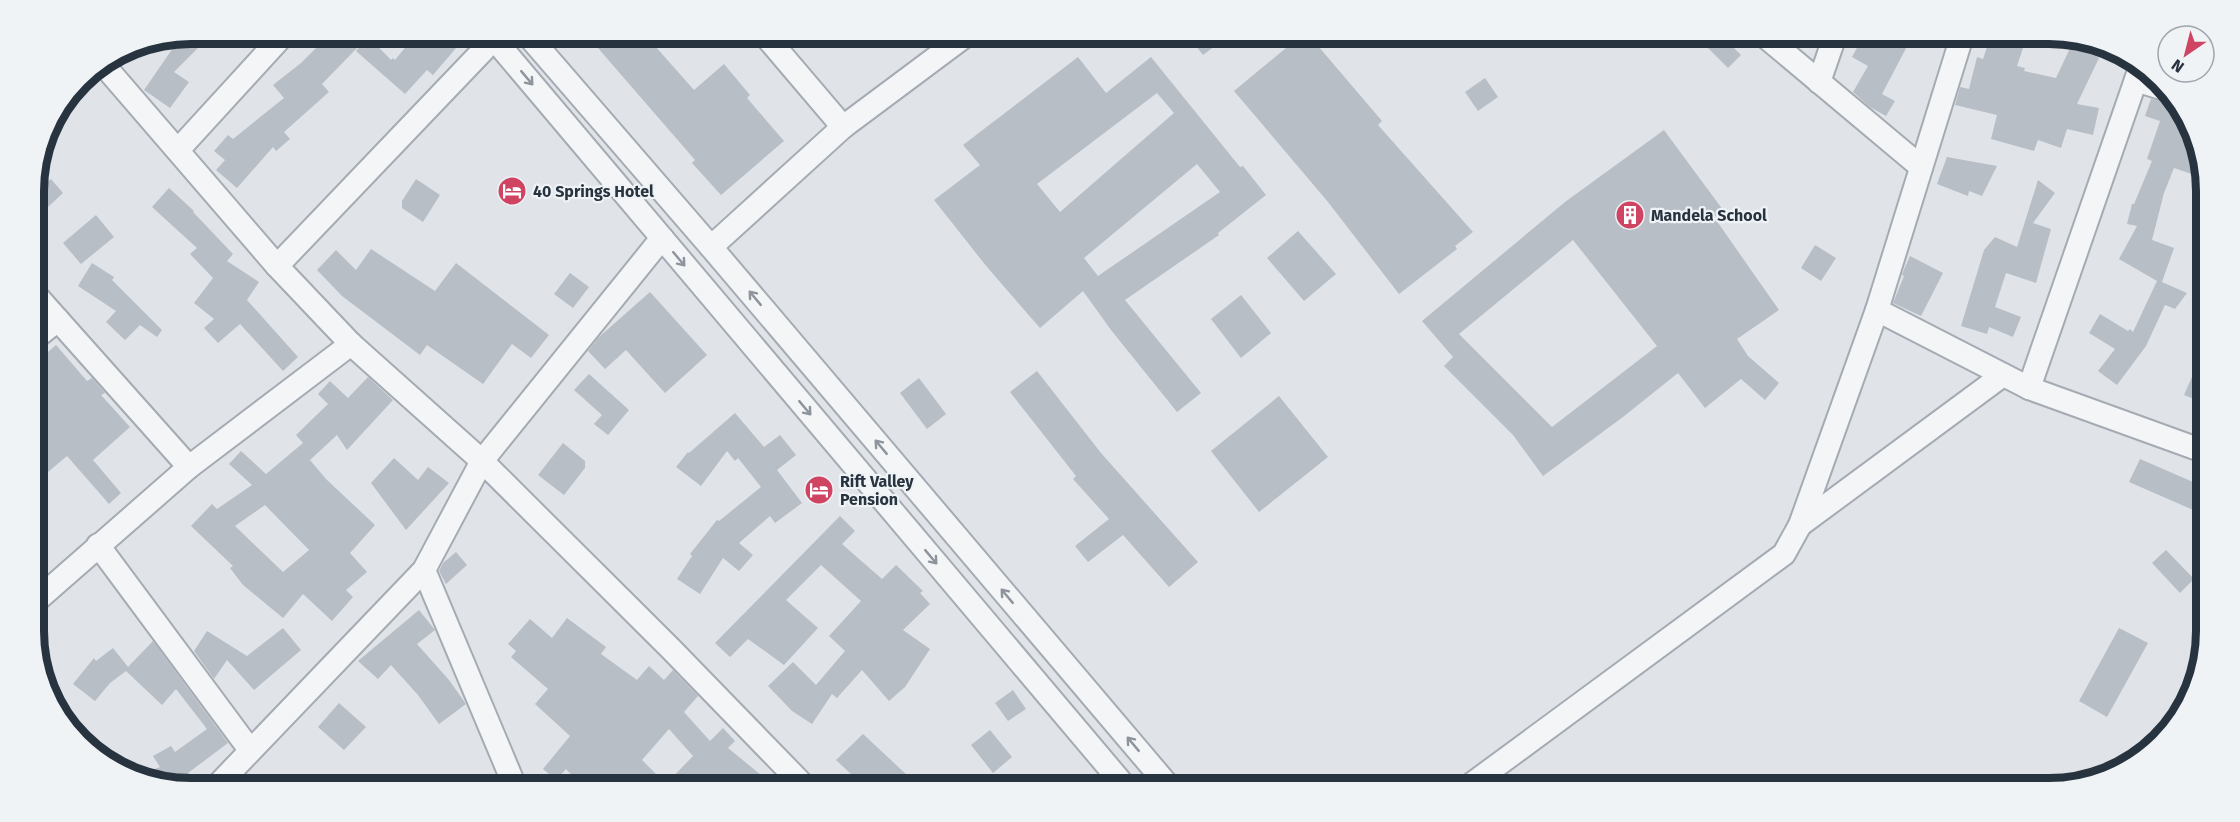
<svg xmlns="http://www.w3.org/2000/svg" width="2240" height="822" font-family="'Fira Sans',sans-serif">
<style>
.building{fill:#b7bec6;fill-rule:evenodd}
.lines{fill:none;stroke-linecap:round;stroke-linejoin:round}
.minor-casing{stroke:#a5abb3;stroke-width:26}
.minor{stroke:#f3f5f7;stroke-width:22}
.oneway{stroke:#8e949c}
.labels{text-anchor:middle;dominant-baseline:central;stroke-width:4.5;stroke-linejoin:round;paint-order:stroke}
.poi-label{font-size:16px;font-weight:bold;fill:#283340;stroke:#eff3f6;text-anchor:start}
.rim{fill:none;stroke:#283340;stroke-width:8}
</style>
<rect width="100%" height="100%" fill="#e0e4e9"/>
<g class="building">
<polygon points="189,33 201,45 174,72 189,82 170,108 144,90 182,35"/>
<polygon points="331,33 342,33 357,48 322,84 329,92 284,132 290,139 276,151 273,147 237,188 216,170 225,160 214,151 228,135 233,139 284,98 273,85 301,63"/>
<polygon points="417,33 452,33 462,41 433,75 427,70 405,94 356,51 369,37 391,60 393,58 395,60"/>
<polygon points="585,33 671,33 655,46 694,90 724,64 750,95 747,98 784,141 721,195 692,163 695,160"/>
<polygon points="1186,33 1232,33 1203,55"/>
<polygon points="1304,33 1307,33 1382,121 1378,125 1473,232 1455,246 1457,249 1399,294 1328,202 1234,91"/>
<polygon points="1865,33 1914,33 1882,94 1895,101 1886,116 1870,107 1853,92 1868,66 1852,57"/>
<polygon points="1720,34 1741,55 1728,68 1707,47"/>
<polygon points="1990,38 2023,48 2017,66 2025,68 2024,71 2056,78 2072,44 2099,58 2077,104 2099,108 2093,135 2067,129 2061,148 2038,140 2034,151 1991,139 1997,115 1955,105 1960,87 1969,89 1977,57 1983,59"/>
<path d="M1078,57L1106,93L1151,57L1240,167L1243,166L1266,195L1218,233L1219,235L1125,300L1201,393L1177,412L1111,330L1083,291L1040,328L987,267L934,200L980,165L963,145ZM1157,93L1174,113L1060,212L1037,184ZM1197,164L1220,192L1098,276L1084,258Z"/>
<polygon points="1485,78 1498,97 1478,111 1465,92"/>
<polygon points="2151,99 2176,105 2206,170 2206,179 2174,168 2164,193 2152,240 2174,248 2162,282 2187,293 2175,309 2165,305 2146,346 2117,385 2098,371 2115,349 2089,333 2100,314 2128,331 2130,329 2133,332 2157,281 2119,259 2137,226 2127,224 2132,204 2134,204 2152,161 2147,159 2160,121 2145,116"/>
<path d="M1664,130L1723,210L1714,217L1779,310L1737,339L1748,356L1779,383L1765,400L1741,379L1705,408L1678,373L1623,417L1543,476L1513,435L1444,366L1453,357L1422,321L1565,202ZM1573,240L1657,346L1552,427L1459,334Z"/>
<polygon points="1947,157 1997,166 1982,196 1969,191 1968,196 1937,184"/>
<polygon points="51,179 63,193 34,220 33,195"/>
<polygon points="416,179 440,195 423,222 402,208 402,201"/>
<polygon points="2038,180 2055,193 2033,223 2051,229 2036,283 2006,273 1995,307 2021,317 2013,337 1989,327 1987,334 1961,326 1984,250 1995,237 2017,247"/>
<polygon points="169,188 194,211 193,212 233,254 227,261 259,282 247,300 298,357 283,371 240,324 218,343 204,328 214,319 194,303 213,278 190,254 197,248 152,207"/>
<polygon points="96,215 114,237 81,264 63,243"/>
<polygon points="1298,231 1336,274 1304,301 1267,258"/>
<polygon points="1815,245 1836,258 1821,281 1801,268"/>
<polygon points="371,249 435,291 456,263 549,335 531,358 512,344 483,384 427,345 420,355 342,296 317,270 336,250 356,270"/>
<polygon points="1910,256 1943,273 1921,316 1893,303 1904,276 1902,275 1905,267"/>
<polygon points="92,263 114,277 112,280 162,330 157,337 140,325 125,340 106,322 116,311 78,286"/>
<polygon points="570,273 589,287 573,308 554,294"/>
<polygon points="650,292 707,355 665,393 626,350 605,369 588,351 599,337"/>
<polygon points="1241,295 1271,333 1241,358 1211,319"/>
<polygon points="56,345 87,381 92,378 105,393 101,395 130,427 93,460 121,493 109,504 67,456 35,483 34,364"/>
<polygon points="2206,345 2206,404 2184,395"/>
<polygon points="1037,371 1101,453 1198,562 1169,587 1123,535 1088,562 1075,546 1109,519 1073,479 1076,476 1010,392"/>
<polygon points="589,374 629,410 608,435 594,424 602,415 574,390"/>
<path d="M368,377L393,400L347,450L337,435L310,460L326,479L375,525L350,553L367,572L346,590L353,597L332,621L303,594L283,618L243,585L230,568L233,566L191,526L212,504L217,509L252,485L229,464L241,451L266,474L303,443L296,435L328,404L318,394L330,381L348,398ZM265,505L309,550L283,572L235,526Z"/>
<polygon points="919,378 946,414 927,429 900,393"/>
<polygon points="1279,396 1328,457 1259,512 1211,451"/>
<polygon points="735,413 764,447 780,435 796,455 777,470 802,503 775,523 770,516 739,543 753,555 739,571 723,558 700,594 677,579 692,556 690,554 717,520 719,521 761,487 738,458 735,461 727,451 701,486 676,467 688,452 689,453"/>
<polygon points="563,443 585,461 585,468 564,495 538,475"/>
<polygon points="394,458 418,480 428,467 449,483 406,530 371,483"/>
<polygon points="2140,459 2207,488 2207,516 2129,482"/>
<polygon points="840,516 855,531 842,544 882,579 896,565 923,591 920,593 930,604 903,630 930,649 905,687 889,701 862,670 837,698 832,694 812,724 792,711 768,686 793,662 816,685 845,651 829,636 861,601 821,565 786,600 818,628 784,665 748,639 730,657 715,643"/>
<polygon points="2166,550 2194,579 2180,593 2152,563"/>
<polygon points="456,552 467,565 446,584 439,571 443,563"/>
<polygon points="419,610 435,630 417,644 449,680 466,704 439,724 418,695 391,665 378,679 358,661"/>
<path d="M567,618L606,647L601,654L637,680L649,666L664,680L673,670L698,696L684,712L710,741L723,728L735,741L728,748L761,775L759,777L774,789H585L566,769L556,780L543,769L570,736L535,704L548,689L511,657L516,651L508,644L530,619L552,638ZM669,729L693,756L666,784L642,760Z"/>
<polygon points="283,628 301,650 254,690 227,660 214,679 194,651 207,631 247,656"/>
<polygon points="2119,628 2148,643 2107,717 2079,701"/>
<polygon points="153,641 228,743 188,773 197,789 140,781 135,777 160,767 153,756 171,746 175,752 207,729 176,689 162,705 126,671 110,683 95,701 73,684 94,658 96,661 113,648 128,667"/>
<polygon points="1013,690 1026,709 1008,721 995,703"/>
<polygon points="339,703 366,727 344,750 318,727"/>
<polygon points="990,730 1012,757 993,773 971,745"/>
<polygon points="863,734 908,776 896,789 867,789 836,760"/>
</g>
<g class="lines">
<g class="minor-casing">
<g id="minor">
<polyline points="489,33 1127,789"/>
<polyline points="526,33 711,247 1171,789"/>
<polyline points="763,33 843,127"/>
<polyline points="1761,33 1921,167"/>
<polyline points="102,63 277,266 351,344 482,461 671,649 807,789"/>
<polyline points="2136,80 2170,91"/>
<polyline points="1819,82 1836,33"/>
<polyline points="178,150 285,33"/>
<polyline points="711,247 843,127 969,33"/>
<polyline points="277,266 494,39"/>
<polyline points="34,293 189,467"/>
<polyline points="1877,310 2029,388 2206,452"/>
<polyline points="34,339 58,320"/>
<polyline points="2029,388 2140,68"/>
<polyline points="1800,525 2003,375"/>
<polyline points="98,545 250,750"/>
<polyline points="424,570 516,789"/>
<polyline points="36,601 189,467 351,344"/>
<polyline points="214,789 424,570 482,461 662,238"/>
<polyline points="1465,789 1784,554 1800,525 1877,310 1963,33"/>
</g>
</g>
<use href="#minor" class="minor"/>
</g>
<defs><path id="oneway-shaft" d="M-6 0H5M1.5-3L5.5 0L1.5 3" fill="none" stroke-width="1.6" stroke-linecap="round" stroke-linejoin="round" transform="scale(1.5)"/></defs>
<g class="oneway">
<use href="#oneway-shaft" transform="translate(527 78) rotate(50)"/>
<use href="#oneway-shaft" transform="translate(679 259) rotate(50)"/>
<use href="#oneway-shaft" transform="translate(755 298) rotate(-130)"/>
<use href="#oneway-shaft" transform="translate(805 408) rotate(50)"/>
<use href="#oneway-shaft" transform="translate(881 447) rotate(-130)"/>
<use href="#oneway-shaft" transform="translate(931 557) rotate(50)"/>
<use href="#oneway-shaft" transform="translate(1007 596) rotate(-130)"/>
<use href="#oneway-shaft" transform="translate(1133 744) rotate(-130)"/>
</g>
<defs>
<g id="hotel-disc" transform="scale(1.5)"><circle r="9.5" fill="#cf4463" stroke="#eff3f6"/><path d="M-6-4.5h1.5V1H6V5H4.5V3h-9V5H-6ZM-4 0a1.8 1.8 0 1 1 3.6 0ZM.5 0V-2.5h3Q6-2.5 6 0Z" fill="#fff"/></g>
<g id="building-disc" transform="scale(1.5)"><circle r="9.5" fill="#cf4463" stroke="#eff3f6"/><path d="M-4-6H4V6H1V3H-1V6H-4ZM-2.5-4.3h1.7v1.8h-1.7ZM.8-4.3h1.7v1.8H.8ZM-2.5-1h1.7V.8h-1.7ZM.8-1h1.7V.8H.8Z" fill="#fff"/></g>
</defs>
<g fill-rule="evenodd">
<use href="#hotel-disc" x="512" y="191"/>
<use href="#building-disc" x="1630" y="215"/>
<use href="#hotel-disc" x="819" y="490"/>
</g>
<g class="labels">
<g class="poi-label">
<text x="533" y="191">40 Springs Hotel</text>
<text x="1651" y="215">Mandela School</text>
<text x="840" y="481">Rift Valley<tspan x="840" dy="18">Pension</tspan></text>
</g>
</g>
<path d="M0 0H2240V822H0ZM191 44H2049A147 147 0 0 1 2196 191V631A147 147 0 0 1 2049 778H191A147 147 0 0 1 44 631V191A147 147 0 0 1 191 44Z" fill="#eff3f6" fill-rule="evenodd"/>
<path class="rim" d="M191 44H2049A147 147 0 0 1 2196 191V631A147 147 0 0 1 2049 778H191A147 147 0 0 1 44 631V191A147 147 0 0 1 191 44Z"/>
<g transform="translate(2186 54) rotate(215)"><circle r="28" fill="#eff3f6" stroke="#9fa6ad" stroke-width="1.5"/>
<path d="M0-4.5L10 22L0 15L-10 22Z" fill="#cf4463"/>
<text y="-9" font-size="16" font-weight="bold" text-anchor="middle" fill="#283340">N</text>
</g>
</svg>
